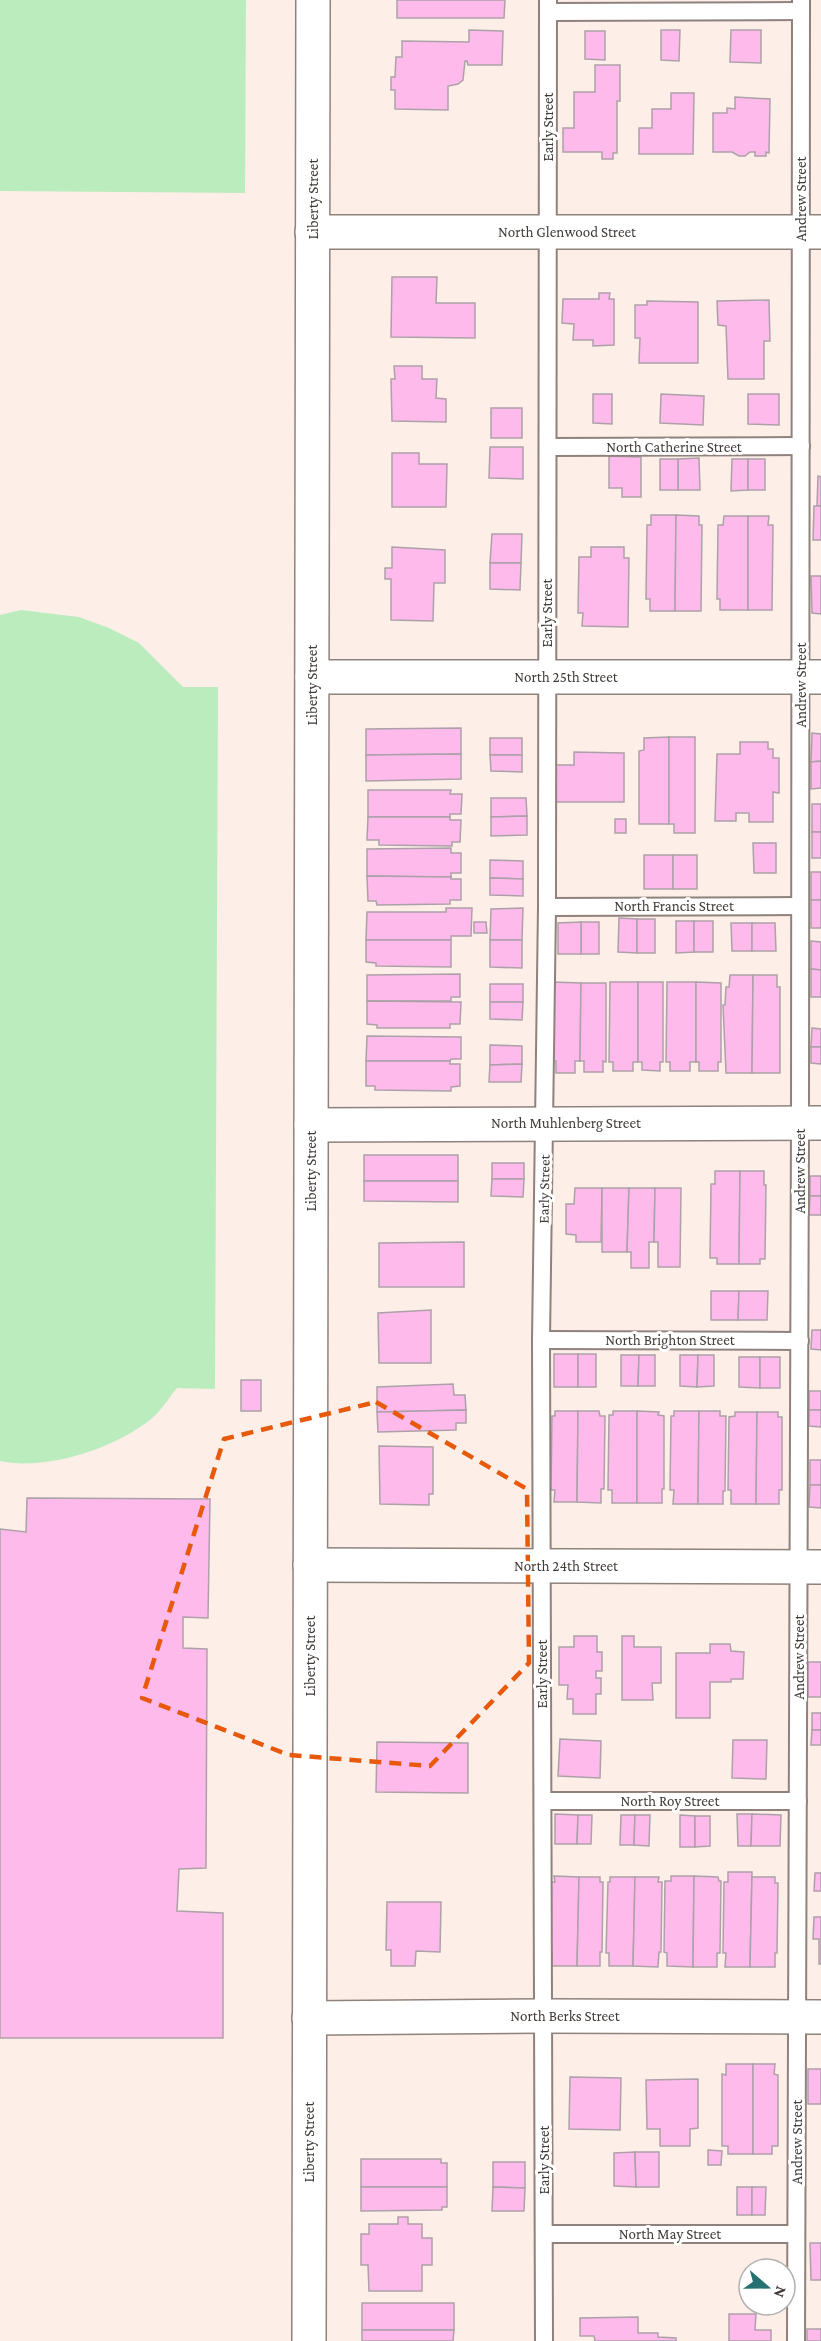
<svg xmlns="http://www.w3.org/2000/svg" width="821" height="2341" font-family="'Crimson Pro',serif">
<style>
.green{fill:#bbecbe}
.building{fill:#fdbaeb;stroke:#ada1a9;stroke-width:1.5}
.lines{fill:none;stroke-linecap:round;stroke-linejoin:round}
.lane-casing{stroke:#8f827c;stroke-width:20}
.street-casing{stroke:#8f827c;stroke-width:36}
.lane{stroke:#fff;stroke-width:16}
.street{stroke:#fff;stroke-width:33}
.marked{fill:none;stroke:#e8590c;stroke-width:4.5;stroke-dasharray:12 8;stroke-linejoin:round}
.labels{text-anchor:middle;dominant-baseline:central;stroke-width:6;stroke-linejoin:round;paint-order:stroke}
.street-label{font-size:15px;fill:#413b38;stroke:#fff}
</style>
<rect width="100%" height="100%" fill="#fdeee8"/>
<g class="green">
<polygon points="0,0 246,0 245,193 0,191"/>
<path d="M21,610L79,617L109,628L139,643L183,687H218L215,1389L177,1388C169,1398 160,1412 150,1420C113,1449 46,1471 0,1461V615Z"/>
</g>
<g class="building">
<polygon points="397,0 505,0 504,18 397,18"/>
<polygon points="469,30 503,31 502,65 468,65 467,61 465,61 463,80 458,84 448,86 448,110 395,109 395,90 391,90 391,77 395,77 396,57 402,57 402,41 469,42"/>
<polygon points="661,30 680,30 679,61 661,60"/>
<polygon points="731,30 761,30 761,63 730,62"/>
<polygon points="585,31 605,31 605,60 585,59"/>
<polygon points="595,65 620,65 620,101 617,101 617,153 613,153 613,159 602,159 602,152 563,152 563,128 574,128 574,92 595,92"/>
<polygon points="671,93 694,93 693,154 639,154 639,128 652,128 652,109 671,109"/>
<polygon points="735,97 770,99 769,153 766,152 766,156 755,156 755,152 750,152 745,156 739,156 732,152 713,152 713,113 727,113 727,108 735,109"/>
<polygon points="392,277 437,277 436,303 475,303 475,338 391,337"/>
<polygon points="599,293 610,293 609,299 614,299 614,345 593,346 593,340 573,340 574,324 562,323 563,299 599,299"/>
<polygon points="769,300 770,341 764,341 764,379 728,379 726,326 718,325 717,301"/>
<polygon points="647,301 698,302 698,363 639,363 640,338 635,338 635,305 647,305"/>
<polygon points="394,366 422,366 422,379 437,379 436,398 446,399 446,422 392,421 391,379 395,379"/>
<polygon points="593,394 612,394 612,424 593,423"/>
<polygon points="661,394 704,396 703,425 660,423"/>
<polygon points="748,394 779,394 779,425 748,424"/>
<rect x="491" y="408" width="31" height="30"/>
<polygon points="490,447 523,447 523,479 489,478"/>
<polygon points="392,453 419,453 419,464 447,464 446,507 392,507"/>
<polygon points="609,456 641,457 641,497 622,497 622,488 609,488"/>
<polygon points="699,458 700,490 678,490 678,459"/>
<rect x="660" y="459" width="18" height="31"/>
<polygon points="732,459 748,459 748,490 731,491"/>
<rect x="748" y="459" width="17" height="31"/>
<polygon points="818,476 821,477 821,506 817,506"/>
<polygon points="814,506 821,506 821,540 813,540"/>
<polygon points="651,515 676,515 675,611 650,611 650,599 646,599 647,525 651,525"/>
<polygon points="676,515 699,516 699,525 702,525 701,611 675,611"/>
<polygon points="724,516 748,516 748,610 720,610 720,599 717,599 718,525 723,525"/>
<polygon points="748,516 769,516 768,525 773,525 772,610 748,610"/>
<polygon points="492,534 522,534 521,563 490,563"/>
<polygon points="392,547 445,550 445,583 434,583 433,621 391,620 391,579 385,579 385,568 392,568"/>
<polygon points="591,547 624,547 624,558 629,558 628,627 582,626 583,613 578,613 579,557 591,557"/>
<polygon points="490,563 521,563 520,590 490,589"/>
<polygon points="811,576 821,576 821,614 812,613"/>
<polygon points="461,728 461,754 366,755 366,729"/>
<polygon points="812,733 821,734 821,761 811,762"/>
<polygon points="669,737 669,824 639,824 639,751 644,750 644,738"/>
<polygon points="669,737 695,737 695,833 674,833 674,824 669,824"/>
<rect x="490" y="738" width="32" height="17"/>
<polygon points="740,742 768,742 768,749 773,749 773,758 779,758 779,793 773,792 773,822 749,822 749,813 736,813 736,821 715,821 717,754 740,754"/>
<polygon points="574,752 624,753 624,802 556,802 556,765 574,765"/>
<polygon points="461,754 461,779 366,781 366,755"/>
<polygon points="490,755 522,755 522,772 491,771"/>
<polygon points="821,761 821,788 811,789 811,762"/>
<polygon points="368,790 451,790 450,794 462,794 461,814 450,814 450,817 368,817"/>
<polygon points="491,798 526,798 527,816 491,817"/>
<rect x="812" y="804" width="9" height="28"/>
<polygon points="527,816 527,835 491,836 491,817"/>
<polygon points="368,817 450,817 450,820 461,820 460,842 452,842 452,846 379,845 379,840 367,840"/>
<rect x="615" y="819" width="11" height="14"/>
<rect x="812" y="832" width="9" height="26"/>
<polygon points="753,843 776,843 776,873 754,873"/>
<polygon points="451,848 451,853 461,853 461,873 451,873 451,877 367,876 367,849"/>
<rect x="644" y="855" width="29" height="34"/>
<rect x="673" y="855" width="24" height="34"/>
<polygon points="490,860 523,861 523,879 490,878"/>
<rect x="811" y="872" width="10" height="28"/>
<polygon points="367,876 451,877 451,879 461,879 461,900 450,900 450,904 377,905 376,901 368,901"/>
<polygon points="490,878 523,879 523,896 490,895"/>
<rect x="811" y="900" width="10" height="28"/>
<polygon points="446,908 472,908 471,936 451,936 451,940 366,940 367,912 446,912"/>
<polygon points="523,908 522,940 490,940 491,909"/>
<polygon points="619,918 637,919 637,953 618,952"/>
<rect x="637" y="919" width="18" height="34"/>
<polygon points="676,921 694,921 694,952 676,953"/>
<rect x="694" y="921" width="19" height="31"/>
<polygon points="474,922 486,922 487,933 474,933"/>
<rect x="581" y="922" width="18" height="32"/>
<polygon points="581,922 581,954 558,954 558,923"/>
<polygon points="731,923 752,923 752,951 732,951"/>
<polygon points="752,923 775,923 776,951 752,951"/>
<polygon points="366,940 451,940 451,967 376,966 376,963 366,962"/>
<polygon points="490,940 522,940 522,968 490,967"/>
<polygon points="811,941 821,942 821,970 811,969"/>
<polygon points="811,969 821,970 821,997 811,997"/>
<polygon points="460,974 460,997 451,997 451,1001 367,1001 367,975"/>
<polygon points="730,975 753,975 752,1073 726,1073 723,1005 725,1005 726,987 729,987"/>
<polygon points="753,975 777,975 777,987 780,987 780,1073 752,1073"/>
<polygon points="552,982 581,983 580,1061 575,1061 575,1073 556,1073 556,1061 551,1061"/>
<polygon points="610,982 638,982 638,1062 633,1062 633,1071 613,1071 613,1062 609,1062"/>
<polygon points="638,982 663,982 663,1062 660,1062 660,1071 642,1070 642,1062 638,1062"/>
<polygon points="667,982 696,982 696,1062 690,1062 690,1071 670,1071 670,1062 666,1062"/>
<polygon points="696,982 721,983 721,1062 718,1062 718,1071 699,1071 699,1062 696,1062"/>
<polygon points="581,983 606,983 606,1062 603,1061 603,1072 584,1072 584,1061 580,1061"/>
<rect x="490" y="984" width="33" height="18"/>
<polygon points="367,1001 461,1002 460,1024 450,1024 450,1028 377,1028 377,1025 367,1024"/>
<polygon points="490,1002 523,1002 522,1020 490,1019"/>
<polygon points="812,1028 821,1029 821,1047 811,1047"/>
<polygon points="367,1036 461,1037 461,1059 451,1059 450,1061 366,1061"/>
<polygon points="490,1045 522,1046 522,1064 490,1065"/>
<polygon points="811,1047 821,1047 821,1064 811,1063"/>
<polygon points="366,1061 450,1061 450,1064 460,1064 460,1086 451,1087 451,1091 375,1090 375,1086 366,1086"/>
<polygon points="522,1064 521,1082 489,1082 490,1065"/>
<rect x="364" y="1155" width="94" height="26"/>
<rect x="492" y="1163" width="32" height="16"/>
<polygon points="715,1171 740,1171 739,1264 717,1264 717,1258 710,1258 711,1184 715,1184"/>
<polygon points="740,1171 764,1171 764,1185 766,1185 765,1259 760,1259 760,1264 739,1264"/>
<rect x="810" y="1176" width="11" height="20"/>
<polygon points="492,1179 524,1179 523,1197 491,1196"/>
<polygon points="364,1181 458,1181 458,1202 364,1201"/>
<polygon points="575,1188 602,1188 601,1242 576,1242 576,1235 566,1234 566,1204 574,1204"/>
<polygon points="602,1188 629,1188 627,1252 602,1252"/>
<polygon points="629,1188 655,1188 654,1242 649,1242 649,1268 631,1268 631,1252 627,1252"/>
<polygon points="655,1188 681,1188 680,1267 658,1267 658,1242 654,1242"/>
<polygon points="810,1196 821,1196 821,1215 809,1215"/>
<polygon points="464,1242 464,1287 379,1287 379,1243"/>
<polygon points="711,1291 739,1291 738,1320 711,1320"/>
<polygon points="739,1291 768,1291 767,1320 738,1320"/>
<polygon points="431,1310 431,1363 379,1363 378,1313"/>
<polygon points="812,1330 821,1330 821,1350 811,1349"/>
<rect x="554" y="1354" width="24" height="33"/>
<rect x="578" y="1354" width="18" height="33"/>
<polygon points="621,1355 639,1355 638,1386 621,1386"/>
<polygon points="639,1355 655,1355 655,1386 638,1386"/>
<polygon points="680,1355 698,1355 697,1387 680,1386"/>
<polygon points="698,1355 714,1355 714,1386 697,1387"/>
<polygon points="739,1357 760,1357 760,1388 739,1387"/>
<rect x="760" y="1357" width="20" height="31"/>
<rect x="241" y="1380" width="20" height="31"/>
<polygon points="453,1384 454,1395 465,1395 466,1410 377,1412 377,1387"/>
<rect x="809" y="1391" width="12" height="19"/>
<polygon points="466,1410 466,1423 456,1423 456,1430 378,1432 377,1412"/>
<polygon points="809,1410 821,1410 821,1427 809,1426"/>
<polygon points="555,1411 578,1411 577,1502 554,1502 555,1490 551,1490 552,1416 555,1416"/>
<polygon points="578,1411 599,1411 600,1416 605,1416 604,1489 601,1489 601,1503 577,1502"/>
<polygon points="613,1411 637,1411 637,1503 612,1503 612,1490 608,1490 609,1415 613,1415"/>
<polygon points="637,1411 659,1412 658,1415 664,1416 664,1489 662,1489 662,1503 637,1503"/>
<polygon points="674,1411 699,1411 698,1504 673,1504 674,1490 670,1490 671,1416 674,1416"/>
<polygon points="699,1411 720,1411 720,1416 726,1416 725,1491 723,1491 723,1504 698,1504"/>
<polygon points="735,1412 757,1412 756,1504 731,1504 731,1490 728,1490 729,1417 735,1416"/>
<polygon points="757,1412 778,1412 778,1417 782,1417 782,1490 779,1490 779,1504 756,1504"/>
<polygon points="379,1446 433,1447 433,1494 429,1494 429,1505 380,1504"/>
<rect x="810" y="1460" width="11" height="25"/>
<polygon points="810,1485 821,1485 821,1508 809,1507"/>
<polygon points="27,1498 210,1499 208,1618 183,1617 183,1648 207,1649 206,1868 179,1869 177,1911 223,1913 223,2038 0,2038 0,1529 26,1532"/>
<polygon points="574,1636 597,1636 597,1652 602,1652 602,1671 596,1671 596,1678 601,1678 601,1694 596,1694 596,1714 573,1714 573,1699 567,1699 568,1685 559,1685 559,1647 574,1647"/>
<polygon points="622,1636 634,1636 634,1647 661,1647 661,1683 652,1683 653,1700 622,1700"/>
<polygon points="710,1644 730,1644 731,1651 744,1652 743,1679 731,1679 731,1682 710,1682 710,1718 676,1718 676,1653 710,1653"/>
<rect x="808" y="1662" width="13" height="35"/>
<rect x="812" y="1713" width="9" height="17"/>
<polygon points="812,1730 821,1730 821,1745 811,1745"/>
<polygon points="560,1739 601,1741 600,1778 558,1776"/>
<polygon points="733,1740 767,1740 766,1779 732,1778"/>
<polygon points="377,1742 468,1743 468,1793 376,1792"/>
<polygon points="555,1814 578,1815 577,1844 555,1844"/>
<polygon points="737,1814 752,1814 751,1846 738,1846"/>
<polygon points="752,1814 781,1815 780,1846 751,1846"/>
<polygon points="578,1815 592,1815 591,1844 577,1844"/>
<polygon points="621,1815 635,1815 634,1845 620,1845"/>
<polygon points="635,1815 650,1815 649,1846 634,1845"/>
<polygon points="680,1815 695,1816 695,1847 680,1847"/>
<polygon points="695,1816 710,1816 710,1846 695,1847"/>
<polygon points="728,1872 752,1872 750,1967 725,1967 726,1953 723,1953 724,1882 728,1882"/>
<polygon points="815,1873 821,1873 821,1891 814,1891"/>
<polygon points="554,1876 579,1877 577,1966 552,1966 552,1953 549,1953 550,1882 555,1882"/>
<polygon points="671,1876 694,1876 693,1967 667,1966 667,1953 664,1952 665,1881 671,1881"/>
<polygon points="694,1876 718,1877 719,1881 721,1881 720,1953 717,1953 717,1967 693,1967"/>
<polygon points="579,1877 600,1877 600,1882 603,1882 602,1952 600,1952 600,1966 577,1966"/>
<polygon points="610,1877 635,1877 633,1966 609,1966 609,1953 606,1953 608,1882 610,1882"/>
<polygon points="635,1877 659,1877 658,1882 662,1882 661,1952 659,1952 658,1967 633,1966"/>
<polygon points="752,1877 775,1877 775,1883 778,1883 777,1953 775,1953 775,1967 750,1967"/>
<polygon points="387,1902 441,1902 440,1952 416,1951 415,1966 391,1966 391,1950 386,1950"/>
<polygon points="814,1917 821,1917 821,1964 819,1964 819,1939 813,1939"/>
<polygon points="726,2064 753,2064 753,2154 728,2154 728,2146 722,2146 722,2074 726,2075"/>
<polygon points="753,2064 775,2064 774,2074 778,2075 778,2146 772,2146 772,2154 753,2154"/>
<rect x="808" y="2069" width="13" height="35"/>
<polygon points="570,2077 621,2078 620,2130 569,2129"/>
<polygon points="698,2079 698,2128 690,2129 690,2146 660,2146 660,2129 647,2129 646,2080"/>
<polygon points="708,2150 722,2151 721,2165 708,2165"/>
<polygon points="635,2152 636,2187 614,2186 614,2153"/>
<polygon points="635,2152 659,2152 659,2187 636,2187"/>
<polygon points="361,2159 441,2159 441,2163 447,2163 447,2187 361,2187"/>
<polygon points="493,2162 525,2162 525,2188 493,2187"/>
<polygon points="361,2187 447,2187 447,2207 442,2207 442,2210 361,2211"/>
<polygon points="493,2187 525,2188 524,2211 492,2211"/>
<rect x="737" y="2187" width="15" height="28"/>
<polygon points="752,2187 766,2187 765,2215 752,2215"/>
<polygon points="398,2217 408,2217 408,2224 422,2224 422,2238 432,2238 432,2265 422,2265 422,2291 369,2291 368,2265 361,2265 361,2234 369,2234 369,2224 398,2224"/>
<polygon points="810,2243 821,2243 821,2280 811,2280"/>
<rect x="362" y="2303" width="92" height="27"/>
<polygon points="729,2314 756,2314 755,2330 771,2330 771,2341 729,2341"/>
<polygon points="638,2317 638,2333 658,2333 658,2337 676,2338 676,2341 595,2341 594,2336 580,2336 580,2318"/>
<rect x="807" y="2329" width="14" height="12"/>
<polygon points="362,2330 454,2330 453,2341 362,2341"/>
</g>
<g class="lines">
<g class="lane-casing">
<g id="lane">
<polyline points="548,12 801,11"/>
<polyline points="548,447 801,446"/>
<polyline points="547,907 800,906"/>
<polyline points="541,1340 800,1341"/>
<polyline points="543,1801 798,1801"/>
<polyline points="544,2234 796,2234"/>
<polyline points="544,2341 541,1340 547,907 548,0"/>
<polyline points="796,2341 800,1123 801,0"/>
</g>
</g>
<g class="street-casing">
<g id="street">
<polyline points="312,232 821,232"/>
<polyline points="312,677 821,677"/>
<polyline points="311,1125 821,1123"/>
<polyline points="310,1565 821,1567"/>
<polyline points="309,2018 543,2016 821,2017"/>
<polyline points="309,2341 313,0"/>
</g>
</g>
<use href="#lane" class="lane"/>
<use href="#street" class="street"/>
</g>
<path class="marked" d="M376,1402L527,1489L529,1663L430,1766L289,1755L142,1698L224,1439Z"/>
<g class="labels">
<g class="street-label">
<text transform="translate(548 127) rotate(-90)">Early Street</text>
<text transform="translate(313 199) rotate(-90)">Liberty Street</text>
<text transform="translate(801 199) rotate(-90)">Andrew Street</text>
<text x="567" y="232">North Glenwood Street</text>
<text x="674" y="447">North Catherine Street</text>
<text transform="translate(547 613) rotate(-90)">Early Street</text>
<text x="566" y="677">North 25th Street</text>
<text transform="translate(312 685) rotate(-90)">Liberty Street</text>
<text transform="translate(801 685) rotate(-90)">Andrew Street</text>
<text x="674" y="906">North Francis Street</text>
<text x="566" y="1123">North Muhlenberg Street</text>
<text transform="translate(311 1171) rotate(-90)">Liberty Street</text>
<text transform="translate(800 1171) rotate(-90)">Andrew Street</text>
<text transform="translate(544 1189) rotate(-89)">Early Street</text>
<text x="670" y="1340">North Brighton Street</text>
<text x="566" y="1566">North 24th Street</text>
<text transform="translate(310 1656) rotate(-90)">Liberty Street</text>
<text transform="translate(799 1657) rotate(-90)">Andrew Street</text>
<text transform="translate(542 1674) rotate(-90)">Early Street</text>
<text x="670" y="1801">North Roy Street</text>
<text x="565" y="2016">North Berks Street</text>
<text transform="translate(309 2142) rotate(-90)">Liberty Street</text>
<text transform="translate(797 2142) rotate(-90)">Andrew Street</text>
<text transform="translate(544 2160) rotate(-90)">Early Street</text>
<text x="670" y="2234">North May Street</text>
</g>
</g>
<g transform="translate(767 2287) rotate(110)"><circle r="28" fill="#ffffff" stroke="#b3b1af" stroke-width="1.5"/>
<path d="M0-4.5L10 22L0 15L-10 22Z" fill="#257070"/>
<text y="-9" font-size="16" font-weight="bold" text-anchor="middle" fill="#413b38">N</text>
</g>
</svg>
